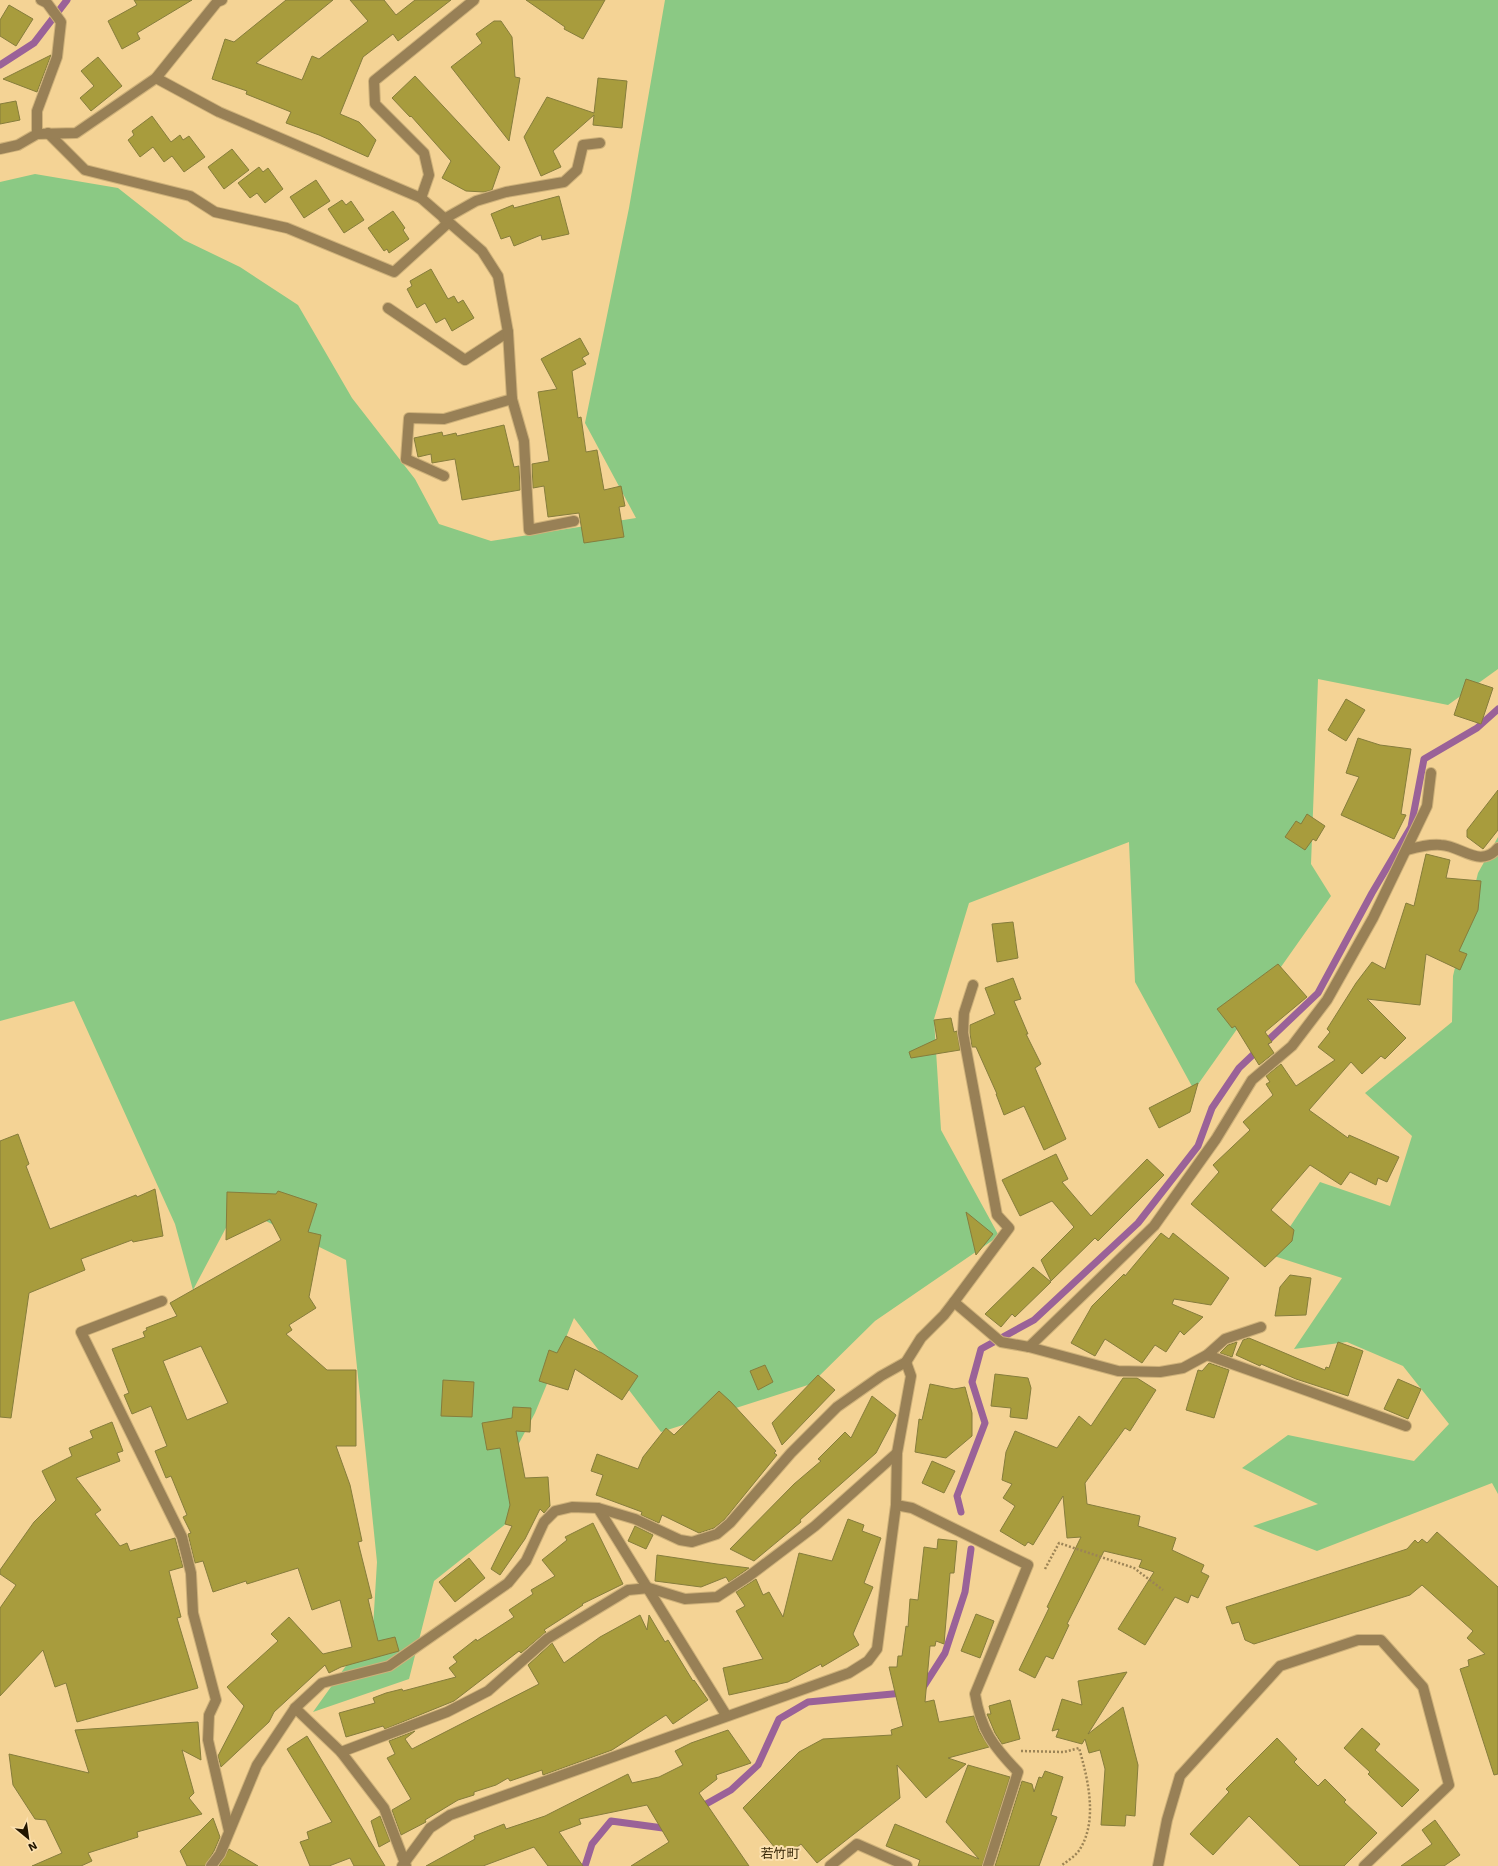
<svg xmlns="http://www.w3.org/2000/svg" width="1498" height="1866" font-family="'Work Sans','Noto Sans JP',sans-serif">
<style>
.green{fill:#8bc984}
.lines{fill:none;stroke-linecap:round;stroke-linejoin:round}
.stream{stroke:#9a6298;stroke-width:7}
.building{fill:#a89c3d;stroke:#867d3c;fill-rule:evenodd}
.minor-casing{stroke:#ceb17a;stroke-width:12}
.path{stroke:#9c8456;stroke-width:2.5;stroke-dasharray:2 2;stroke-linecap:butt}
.minor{stroke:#988056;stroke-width:10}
.labels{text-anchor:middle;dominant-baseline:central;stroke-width:4;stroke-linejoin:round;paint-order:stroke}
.quarter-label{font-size:13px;fill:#362605;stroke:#fce1b0}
</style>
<rect width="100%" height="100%" fill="#f4d395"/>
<g class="green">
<polygon points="665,0 1498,0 1498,669 1448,705 1318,679 1311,864 1331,896 1194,1090 1135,982 1129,842 969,903 934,1019 941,1130 999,1236 875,1321 811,1384 661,1432 574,1318 535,1413 508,1464 517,1515 434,1581 409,1679 313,1712 373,1628 377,1562 346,1260 237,1207 193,1290 175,1224 74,1001 0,1021 0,182 35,174 118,188 184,240 240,267 298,305 352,398 415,479 439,524 491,541 636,518 585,423 629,208"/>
<polygon points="1498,837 1498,1494 1492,1483 1317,1551 1253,1526 1318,1504 1242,1468 1288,1435 1414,1461 1449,1424 1403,1366 1347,1342 1294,1349 1342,1278 1271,1255 1320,1182 1390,1206 1412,1136 1365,1093 1452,1022 1453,976 1478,873"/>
</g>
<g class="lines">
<g class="stream">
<polyline points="0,65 34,43 67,0"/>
<polyline points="961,1512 957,1496 985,1423 972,1382 981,1349 1034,1320 1138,1223 1198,1146 1212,1108 1239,1068 1318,993 1372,893 1411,827 1424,759 1477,728 1498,709"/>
<polyline points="922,1689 945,1653 965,1592 971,1549"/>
<polyline points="699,1808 731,1790 758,1765 779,1719 808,1702 903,1693"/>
<polyline points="585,1866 592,1844 611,1821 663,1828 669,1825"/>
</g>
</g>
<g class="building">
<polygon points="134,0 192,0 137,33 140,39 122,49 108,21 137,5"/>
<polygon points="286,0 333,0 256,63 302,80 312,56 319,59 368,21 350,0 384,0 396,15 415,0 451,0 398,41 393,34 363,57 340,114 359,122 376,140 368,157 319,135 286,123 291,112 246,94 247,91 212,79 225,39 234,42"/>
<polygon points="526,0 605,0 583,39 564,29 565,27"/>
<polygon points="9,5 33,19 16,46 0,36 0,20"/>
<polygon points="494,21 501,21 512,37 515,77 520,78 509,141 451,67 482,43 476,34"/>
<polygon points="51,55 37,92 3,79"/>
<polygon points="98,57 122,86 91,111 80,98 94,86 81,71"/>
<polygon points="415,76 500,167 492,190 484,192 466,191 442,178 451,161 411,116 410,117 392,98"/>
<polygon points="598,78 627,81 622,128 593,125 594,115 553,151 561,167 541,176 524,137 547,97 594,113"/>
<polygon points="16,101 20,120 0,124 0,104"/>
<polygon points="152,116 171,142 180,135 183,140 189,136 205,157 184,172 172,156 164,162 153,147 140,157 128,140 134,135 132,131"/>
<polygon points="232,149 249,170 224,189 208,167"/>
<polygon points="259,167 263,172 268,168 283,189 265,203 257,193 250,198 238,183"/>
<polygon points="316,180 330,201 304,218 290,197"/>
<polygon points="559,196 569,234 542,240 541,235 514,246 510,236 501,239 491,214 513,205 514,208"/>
<polygon points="342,200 346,205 351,201 364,220 344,233 328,209"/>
<polygon points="393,211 405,228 403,230 409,239 389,253 387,249 384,251 368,228"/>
<polygon points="431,269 448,299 454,296 458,303 463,300 474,318 452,331 445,318 436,323 425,303 417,308 407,289 412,286 410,281"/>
<polygon points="580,338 589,354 582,358 586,364 572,371 578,418 581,417 586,452 597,450 604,490 621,486 625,506 619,507 624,537 584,543 579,513 548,517 544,486 533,488 532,464 549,461 538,392 557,389 541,359"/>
<polygon points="504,425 514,467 519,466 520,490 462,500 455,459 432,463 431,454 418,457 414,438 442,432 443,436 456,433 457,436"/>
<polygon points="1466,679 1493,688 1481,724 1454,715"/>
<polygon points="1346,699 1365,710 1346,741 1328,730"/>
<polygon points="1358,738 1380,745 1411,749 1401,814 1406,815 1394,839 1341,815 1359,777 1346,773"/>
<polygon points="1498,790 1498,830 1483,849 1467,837 1467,830"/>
<polygon points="1307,814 1325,826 1316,841 1313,839 1305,850 1285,837 1296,821 1301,824"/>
<polygon points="1426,854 1450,860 1446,878 1481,881 1478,910 1459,951 1467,954 1460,970 1426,954 1420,1005 1367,999 1406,1038 1385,1059 1381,1056 1362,1074 1351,1062 1309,1110 1348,1138 1349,1135 1399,1157 1387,1182 1378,1178 1376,1185 1350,1172 1341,1185 1310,1165 1271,1210 1294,1230 1292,1241 1265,1267 1191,1204 1219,1172 1213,1165 1250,1130 1243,1122 1273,1095 1266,1084 1270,1082 1266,1076 1281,1064 1296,1086 1335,1060 1318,1047 1330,1032 1327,1029 1356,983 1372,962 1385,969 1406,903 1414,906"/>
<polygon points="1013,922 1018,958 997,962 992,924"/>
<polygon points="1278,964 1307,997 1265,1032 1272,1042 1268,1044 1274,1053 1259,1065 1235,1026 1232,1028 1217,1009"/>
<polygon points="1013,978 1021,999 1014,1001 1028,1034 1026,1034 1041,1064 1035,1068 1066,1139 1044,1150 1024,1106 1004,1115 996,1094 997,1094 976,1047 972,1047 970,1033 970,1025 995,1014 985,988"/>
<polygon points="951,1018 954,1032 957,1031 960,1050 911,1058 909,1052 937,1039 934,1020"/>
<polygon points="1198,1083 1190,1112 1159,1128 1149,1108"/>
<polygon points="18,1134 29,1164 26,1166 50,1229 136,1195 137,1197 155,1189 163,1236 133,1242 132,1240 81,1259 85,1270 29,1293 11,1418 0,1417 0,1141"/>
<polygon points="1056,1154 1068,1179 1062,1182 1091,1216 1147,1159 1164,1175 1098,1241 1095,1238 1051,1281 1041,1260 1074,1227 1052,1201 1020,1216 1002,1180"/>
<path d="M278,1191L317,1204L308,1232L321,1235L309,1297L316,1308L289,1325L292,1330L286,1334L327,1370H356V1446H336L350,1485L362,1541L358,1542L372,1598L368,1599L378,1641L395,1637L399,1651L341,1667L329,1673L325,1665L274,1712L269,1722L221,1767L218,1756L244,1706L227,1687L278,1641L271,1634L289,1617L323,1654L352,1647L340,1600L312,1610L298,1568L247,1584L246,1581L213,1592L203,1561L195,1563L188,1534L191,1533L183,1517L187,1515L171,1476L166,1478L155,1451L167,1446L151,1406L132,1414L124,1395L129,1393L112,1349L145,1337L143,1332L147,1330L146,1328L177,1316L170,1303L281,1240L270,1219L226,1240L227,1192L276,1194ZM201,1346L228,1403L187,1420L163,1361Z"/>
<polygon points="966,1212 993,1234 976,1255"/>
<polygon points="1161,1233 1169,1239 1173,1233 1229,1278 1211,1305 1174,1299 1172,1304 1203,1317 1184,1335 1180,1331 1166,1352 1155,1345 1142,1363 1105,1339 1095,1356 1071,1343 1092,1306 1124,1274 1125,1276"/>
<polygon points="1033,1267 1051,1282 1015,1317 1012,1314 1001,1327 985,1314"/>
<polygon points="1290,1275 1311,1278 1306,1315 1275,1316 1280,1287"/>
<polygon points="566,1336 602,1353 638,1376 622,1400 575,1369 568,1390 539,1381 549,1350 557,1353"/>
<polygon points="1249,1338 1325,1370 1326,1367 1329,1368 1338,1342 1363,1351 1348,1396 1296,1379 1261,1364 1260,1366 1236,1355 1243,1340"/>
<polygon points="1237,1342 1232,1357 1220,1353 1228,1345"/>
<polygon points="1209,1363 1229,1370 1214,1418 1186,1410 1198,1370 1202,1371"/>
<polygon points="765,1365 773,1382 758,1390 750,1371"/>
<polygon points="995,1374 1028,1378 1031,1388 1027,1419 1010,1417 1011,1408 991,1406"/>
<polygon points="818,1375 835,1390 782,1445 772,1423"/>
<polygon points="1123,1378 1137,1378 1156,1390 1130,1431 1125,1428 1085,1483 1087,1504 1140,1516 1138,1526 1176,1538 1172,1550 1204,1565 1201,1572 1209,1576 1198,1598 1191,1595 1188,1603 1175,1597 1145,1645 1118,1629 1154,1572 1139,1567 1142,1560 1104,1551 1067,1624 1069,1625 1053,1659 1046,1656 1035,1678 1019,1670 1049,1608 1047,1607 1081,1537 1067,1538 1063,1496 1033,1545 1028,1542 1025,1546 1000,1531 1015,1506 1003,1498 1012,1484 1002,1480 1006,1452 1015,1431 1057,1448 1079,1416 1091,1426"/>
<polygon points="1398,1379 1421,1389 1408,1419 1384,1409"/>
<polygon points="443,1380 474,1382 472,1417 441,1416"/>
<polygon points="930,1384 954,1389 965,1387 972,1413 972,1436 946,1458 915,1452 919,1419 922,1420"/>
<polygon points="719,1391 731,1402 776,1451 774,1453 777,1455 724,1520 714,1528 699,1533 662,1515 659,1523 641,1515 642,1512 596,1495 603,1475 591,1471 597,1454 638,1469 643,1457 666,1428 674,1435"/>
<polygon points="872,1396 896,1415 876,1453 800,1520 801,1522 754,1561 730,1549 794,1484 821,1461 818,1459 845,1432 851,1438"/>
<polygon points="513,1407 531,1408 530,1432 516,1431 525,1478 548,1477 550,1506 544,1513 540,1509 525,1539 500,1575 491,1569 512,1526 505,1524 510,1505 500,1448 487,1450 482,1423 512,1418"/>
<polygon points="112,1422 123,1451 117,1453 120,1461 76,1478 101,1510 95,1514 120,1546 127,1543 130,1551 175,1538 183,1567 169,1571 181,1617 177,1618 198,1688 77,1722 66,1683 55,1687 43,1650 0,1696 0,1608 16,1585 0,1574 0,1570 34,1522 56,1500 42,1471 72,1456 69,1448 93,1438 90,1431"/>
<polygon points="932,1461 955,1471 944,1493 922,1483"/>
<polygon points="848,1519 864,1525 862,1531 881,1538 864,1583 873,1587 853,1634 859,1645 822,1667 821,1664 788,1682 729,1695 723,1668 763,1659 736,1611 745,1606 736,1592 756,1579 763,1595 769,1592 783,1617 799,1553 832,1561"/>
<polygon points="593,1523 623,1584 582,1604 583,1605 544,1630 546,1632 521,1653 519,1651 454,1701 385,1729 383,1726 346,1737 339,1713 375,1703 373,1698 386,1693 402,1689 403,1691 456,1677 449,1668 457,1662 453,1657 476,1639 477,1641 514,1617 509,1610 533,1594 531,1590 555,1576 542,1560 567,1540 565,1537"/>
<polygon points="635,1526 653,1535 646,1549 628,1541"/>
<polygon points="1437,1532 1498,1587 1498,1774 1494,1775 1460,1669 1469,1666 1468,1660 1485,1654 1467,1638 1473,1631 1422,1585 1410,1595 1254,1644 1245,1640 1239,1622 1232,1624 1226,1607 1407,1549 1415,1540 1418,1543 1422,1539 1427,1543"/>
<polygon points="938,1539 957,1541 954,1573 950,1573 944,1644 936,1641 935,1646 930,1646 925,1702 934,1700 939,1722 974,1716 979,1731 989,1747 948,1758 966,1764 926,1798 897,1765 900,1798 817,1863 801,1844 783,1858 743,1808 799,1752 823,1739 892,1735 891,1730 903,1726 889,1667 897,1667 898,1656 902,1656 906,1626 908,1627 910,1599 918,1600 924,1547 937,1549"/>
<polygon points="657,1555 717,1564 749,1568 729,1582 726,1577 701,1587 655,1581"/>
<polygon points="469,1558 485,1578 455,1602 439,1582"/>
<polygon points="976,1614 994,1621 980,1658 961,1651"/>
<polygon points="640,1615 647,1630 649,1615 665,1642 668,1640 693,1681 694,1680 708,1700 673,1724 666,1715 612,1750 543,1775 542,1770 510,1781 508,1778 496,1785 474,1792 474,1795 458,1800 425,1820 426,1822 401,1835 392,1810 411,1799 387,1758 395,1754 389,1741 415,1731 405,1739 412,1749 539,1684 528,1665 552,1643 564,1663 600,1637"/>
<polygon points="1127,1672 1088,1734 1123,1707 1138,1765 1135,1816 1126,1815 1125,1826 1101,1825 1105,1769 1100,1750 1089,1753 1085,1739 1082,1744 1056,1737 1059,1729 1052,1731 1062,1699 1082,1705 1078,1681"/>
<polygon points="1010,1700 1020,1739 1002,1744 995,1733 987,1714 991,1714 989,1706"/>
<polygon points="198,1722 201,1760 182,1750 194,1793 189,1798 202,1814 137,1832 138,1837 88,1853 92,1861 81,1866 32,1866 62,1853 46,1820 35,1819 13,1785 9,1754 89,1773 75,1730"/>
<polygon points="1362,1728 1380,1744 1375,1750 1419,1790 1402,1807 1368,1774 1370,1772 1344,1748"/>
<polygon points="728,1730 751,1763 716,1775 717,1779 699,1793 749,1866 631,1866 669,1842 647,1805 579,1819 581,1824 559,1832 583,1866 548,1866 534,1847 483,1866 426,1866 475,1839 474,1836 504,1824 506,1829 545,1816 628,1774 632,1783 659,1777 683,1765 675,1751 691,1743"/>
<polygon points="307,1736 333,1779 385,1866 354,1866 350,1858 329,1866 310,1866 300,1842 309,1839 307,1832 332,1822 287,1749"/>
<polygon points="1277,1738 1297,1759 1294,1762 1318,1786 1325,1779 1346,1800 1344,1802 1377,1833 1344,1866 1300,1866 1249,1816 1213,1855 1190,1834 1229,1792 1226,1789"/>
<polygon points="968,1765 1010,1777 982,1866 918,1866 920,1860 886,1846 895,1824 979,1859 946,1822"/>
<polygon points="1045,1771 1063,1777 1051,1815 1057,1817 1039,1866 995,1866 1022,1781 1032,1784 1034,1792 1039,1777 1042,1778"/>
<polygon points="380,1816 390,1841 379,1847 371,1821"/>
<polygon points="213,1818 220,1837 214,1851 205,1866 187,1866 180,1851"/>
<polygon points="1435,1820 1460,1855 1444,1866 1401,1866 1432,1844 1422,1830"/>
<polygon points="229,1849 258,1866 219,1866"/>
</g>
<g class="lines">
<g class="minor-casing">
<g id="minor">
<polyline points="156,78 219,112 421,198 482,251 498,276 508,332 465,360 388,308"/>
<polyline points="48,133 85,170 190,196 215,212 287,228 394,272 448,223"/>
<polyline points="37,134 37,111 57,57 61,22 47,3 41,0"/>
<polyline points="0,149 18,145 37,134 76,133 156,78 217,2 222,0"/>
<polyline points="421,198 429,175 424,153 375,104 374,81 474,0"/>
<polyline points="444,219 476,201 506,192 564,182 577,170 583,145 600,143"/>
<polyline points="508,332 512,399 524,441 529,530 574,521"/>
<polyline points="444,476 406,459 409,418 444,419 512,399"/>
<path d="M1407,850C1418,847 1429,844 1441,845C1462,846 1480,869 1498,848"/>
<polyline points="162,1301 81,1332 182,1537 191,1573 193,1613 216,1700 209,1715 208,1740 229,1831"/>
<polyline points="954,1302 1009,1228 997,1215 963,1033 964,1013 973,985"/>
<polyline points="1029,1347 1154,1226 1216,1139 1252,1080 1292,1046 1327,1000 1373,918 1427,806 1431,773"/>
<polyline points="1207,1355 1406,1426"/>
<path d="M896,1505L912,1508L1028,1565L975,1694C981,1730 993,1746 1018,1772L988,1866"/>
<polyline points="598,1508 726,1715"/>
<polyline points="295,1708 341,1752 384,1808 406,1866"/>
<polyline points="341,1752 447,1712 488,1691 547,1639 628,1590 649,1588 685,1599 717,1597 749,1576 815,1526 897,1453"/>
<polyline points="211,1866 220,1854 257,1765 295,1708 322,1683 389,1666 508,1583 526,1561 544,1522 555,1511 572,1507 598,1508 635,1519 680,1540 692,1542 717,1534 730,1523 791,1453 837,1407 881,1376 906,1362 921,1338 944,1315 954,1302 1001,1342 1029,1347 1118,1371 1160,1372 1183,1368 1207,1355 1225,1339 1261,1327"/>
<polyline points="402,1866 430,1828 450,1815 849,1673 868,1661 877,1649 896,1505 897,1453 911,1376 906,1362"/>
<polyline points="830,1866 857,1844 907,1866"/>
<polyline points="1158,1866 1167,1820 1180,1776 1280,1666 1358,1640 1381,1640 1423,1687 1449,1785 1364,1866"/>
</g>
</g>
<g class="path">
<polyline points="1045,1569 1059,1543 1134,1568 1163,1590"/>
<path d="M1021,1751L1064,1752L1079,1748C1088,1779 1098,1820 1080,1849C1076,1856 1067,1861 1061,1866"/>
</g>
<use href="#minor" class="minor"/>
</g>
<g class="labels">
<g class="quarter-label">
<text x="780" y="1853">若竹町</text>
</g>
</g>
<g transform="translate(28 1838) rotate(151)" stroke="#fce1b0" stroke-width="3" paint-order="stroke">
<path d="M0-3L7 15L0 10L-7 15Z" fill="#221600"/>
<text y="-6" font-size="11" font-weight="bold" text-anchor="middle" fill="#221600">N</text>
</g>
</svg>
